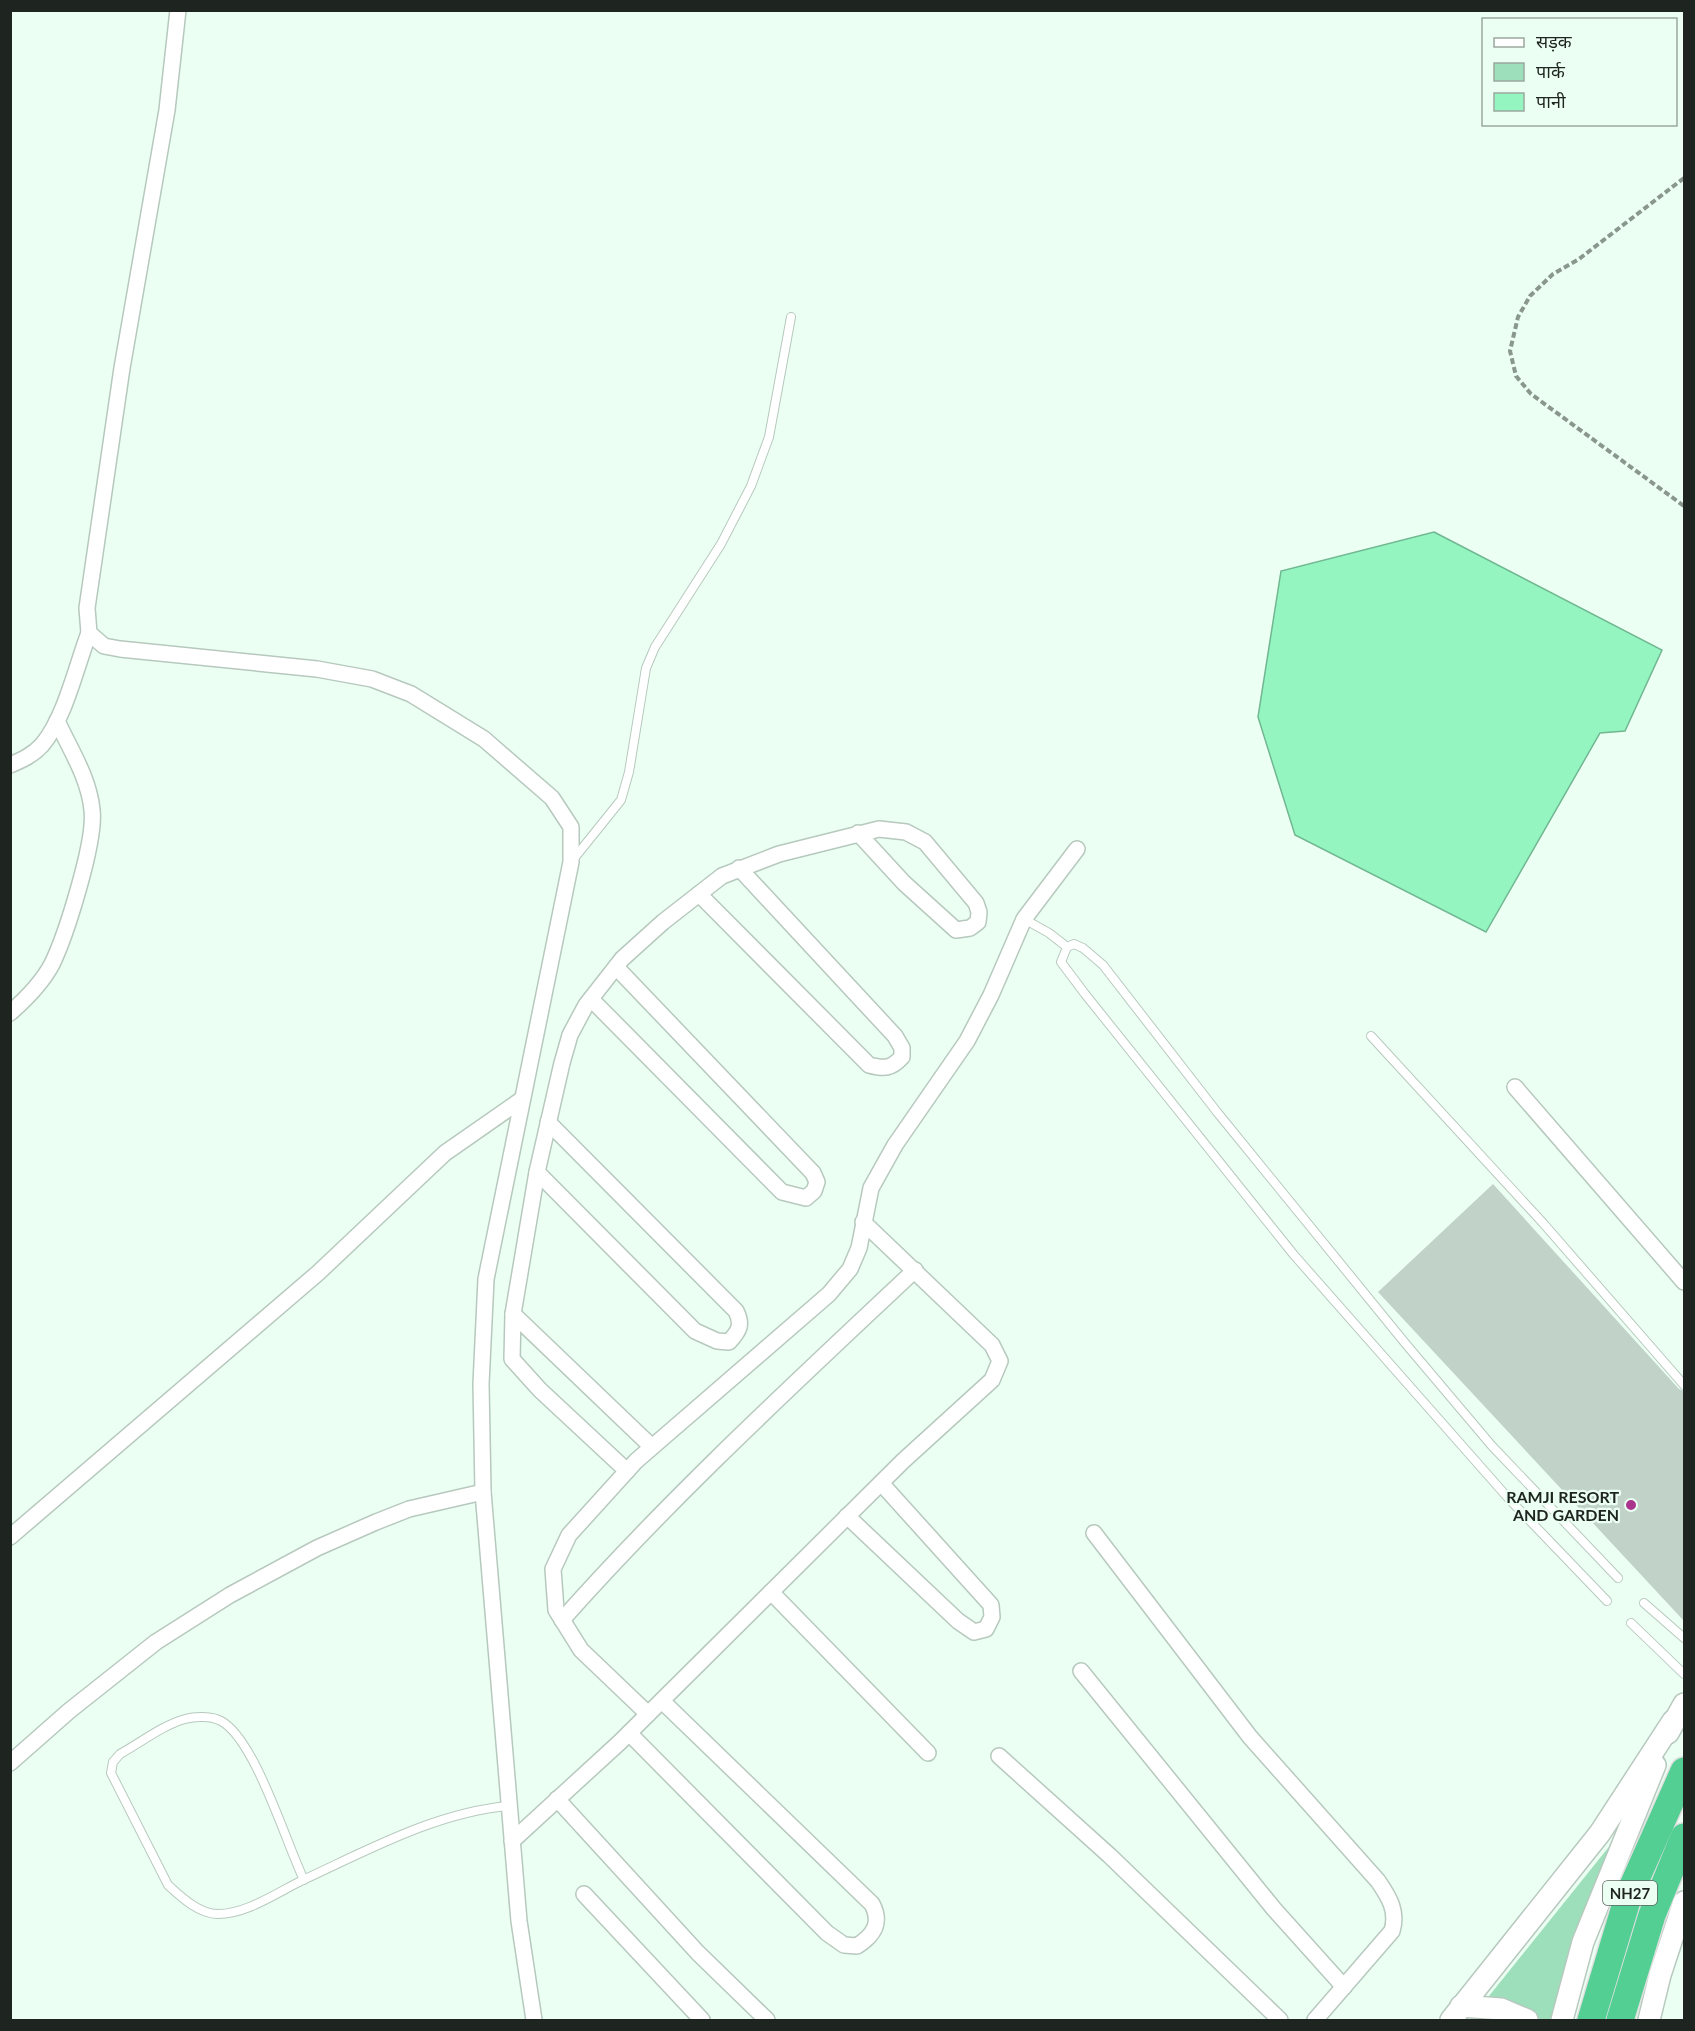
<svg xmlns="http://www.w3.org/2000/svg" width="1695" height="2031" font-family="Lato,'Noto Sans Devanagari',sans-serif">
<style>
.green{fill:#9cdfba}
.water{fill:#94f5c1;stroke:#71b791;stroke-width:1.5}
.building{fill:#c1d3c8}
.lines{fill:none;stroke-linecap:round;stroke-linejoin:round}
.lane-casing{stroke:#b7c9be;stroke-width:10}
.street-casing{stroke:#b7c9be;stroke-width:18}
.secondary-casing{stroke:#b7c9be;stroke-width:24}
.highway-casing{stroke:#e0e0e0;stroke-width:30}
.path{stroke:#8a978f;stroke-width:4;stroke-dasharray:6 3;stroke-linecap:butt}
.lane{stroke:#fff;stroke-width:8}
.street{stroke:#fff;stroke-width:15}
.secondary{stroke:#fff;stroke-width:21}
.highway{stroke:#54cf94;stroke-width:27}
.poi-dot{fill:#aa358d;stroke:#ecfff3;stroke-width:2}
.labels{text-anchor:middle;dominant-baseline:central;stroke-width:4.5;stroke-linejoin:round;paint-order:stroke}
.shield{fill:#ecfff3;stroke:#5c6660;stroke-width:1.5}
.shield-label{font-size:15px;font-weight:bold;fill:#1e2521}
.poi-label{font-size:16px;font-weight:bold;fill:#1e2521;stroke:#ecfff3;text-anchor:end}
</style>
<rect width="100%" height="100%" fill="#ecfff3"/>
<polygon class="green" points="1612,1843 1551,2020 1538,2020 1489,1996"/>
<polygon class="water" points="1434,532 1662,650 1625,731 1600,733 1486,932 1295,835 1258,717 1281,571"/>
<polygon class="building" points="1493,1184 1679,1389 1684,1391 1684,1621 1378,1292"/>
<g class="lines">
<g class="lane-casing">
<g id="lane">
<polyline points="572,861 621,800 629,772 646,668 655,647 721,544 751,486 769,437 791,317"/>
<polyline points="1024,919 1049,933 1067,947"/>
<polyline points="1371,1036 1543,1223 1684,1385"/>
<polyline points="1607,1601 1509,1499 1294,1255 1085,994 1061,962 1067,947 1074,944 1083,948 1103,965 1217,1112 1405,1343 1492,1446 1618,1578"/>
<polyline points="1644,1603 1684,1638"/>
<polyline points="1631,1623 1684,1674"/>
<path d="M304,1880C286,1843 255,1739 221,1721C212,1716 195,1716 185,1719C163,1725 140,1743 120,1754L113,1762L111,1773L168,1885C181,1897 199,1914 218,1914C247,1914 278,1892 303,1880C368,1850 437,1812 509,1806"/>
</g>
</g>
<g class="street-casing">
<g id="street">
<polyline points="178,10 167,110 122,368 87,608 89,633 104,646 120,649 317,669 372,679 411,694 484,739 552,798 571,827 571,862 486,1279 481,1384 483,1492 519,1921 534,2020"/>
<path d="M10,765C22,760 33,755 42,745C65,718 76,667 89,633"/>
<path d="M699,894L869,1065C884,1069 891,1069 902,1057V1048L895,1036L739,868"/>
<polyline points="591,999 782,1192 806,1198 814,1191 817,1182 813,1173 616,967"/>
<path d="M10,1013C26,999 42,983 52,964C66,935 96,841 92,810C89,778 70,749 57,721"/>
<polyline points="1515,1087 1684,1282"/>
<path d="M537,1172L695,1331L717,1341L729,1342C739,1331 743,1325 736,1311L548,1122"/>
<polyline points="513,1314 652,1447"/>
<polyline points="627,1471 540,1390 512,1359 513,1314 537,1172 562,1063 570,1035 586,1005 622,959 663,922 722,876 779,854 879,829 906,832 925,842 976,903 979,912 978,922 970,928 956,930 904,883 858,833"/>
<polyline points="847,1516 958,1621 974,1632 986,1629 992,1617 991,1605 881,1483"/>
<path d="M1094,1533L1250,1737L1378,1881C1389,1897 1398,1911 1392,1931L1315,2020"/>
<polyline points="10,1537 318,1273 445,1153 521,1100"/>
<polyline points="771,1592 928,1753"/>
<path d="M562,1620C672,1496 794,1384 915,1270"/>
<polyline points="1081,1671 1274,1909 1344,1987"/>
<polyline points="648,1714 581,1650 556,1610 553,1569 569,1535 636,1461 829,1294 850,1269 859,1248 871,1188 895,1145 967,1041 991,995 1024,919 1077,849"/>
<path d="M629,1733L827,1933L844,1945L857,1946C874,1935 882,1923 872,1904L662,1701"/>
<polyline points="999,1756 1110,1856 1280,2020"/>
<polyline points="10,1763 69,1711 156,1642 230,1595 317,1548 376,1522 409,1509 483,1492"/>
<polyline points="557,1799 698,1953 767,2020"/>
<polyline points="512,1841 620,1742 903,1461 992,1380 1000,1361 992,1345 863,1222"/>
<polyline points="584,1894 702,2020"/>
</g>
</g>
<g class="secondary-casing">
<g id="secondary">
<polyline points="1668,1733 1684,1704"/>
<polyline points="1461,2006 1501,2009 1527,2020"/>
<polyline points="1451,2020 1600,1833 1673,1721"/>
<polyline points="1562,2020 1583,1942 1655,1765"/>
<polyline points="1649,2020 1660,1975 1684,1902"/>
</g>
</g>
<g class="highway-casing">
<g id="highway">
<polyline points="1591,2020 1628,1897 1684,1771"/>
<polyline points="1620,2020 1652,1915 1684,1837"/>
</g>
</g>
<polyline class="path" points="1684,178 1579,259 1553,274 1530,296 1518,317 1510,351 1516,376 1531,394 1684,506"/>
<use href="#lane" class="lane"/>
<use href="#street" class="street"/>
<use href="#secondary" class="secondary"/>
<use href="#highway" class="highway"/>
</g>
<circle class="poi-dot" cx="1631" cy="1505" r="6"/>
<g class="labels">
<rect class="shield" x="1603" y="1881" width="54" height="24" rx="4.5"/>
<g class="shield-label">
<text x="1630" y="1893">NH27</text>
</g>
<g class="poi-label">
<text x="1619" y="1496">RAMJI RESORT<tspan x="1619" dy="18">AND GARDEN</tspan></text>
</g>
</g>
<rect width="1695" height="2031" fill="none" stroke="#1e2521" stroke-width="24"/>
<rect x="1482" y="18" width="195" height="108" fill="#ecfff3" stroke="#9aa89f" stroke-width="1.5"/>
<rect x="1494" y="38" width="30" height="9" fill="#ffffff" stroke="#9aa89f" stroke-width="1.5"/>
<text x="1536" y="48" font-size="18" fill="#1e2521">सड़क</text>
<rect x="1494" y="63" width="30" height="18" fill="#9cdfba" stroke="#9aa89f" stroke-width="1.5"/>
<text x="1536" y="78" font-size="18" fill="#1e2521">पार्क</text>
<rect x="1494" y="93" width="30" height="18" fill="#94f5c1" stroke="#9aa89f" stroke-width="1.5"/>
<text x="1536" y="108" font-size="18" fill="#1e2521">पानी</text>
</svg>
